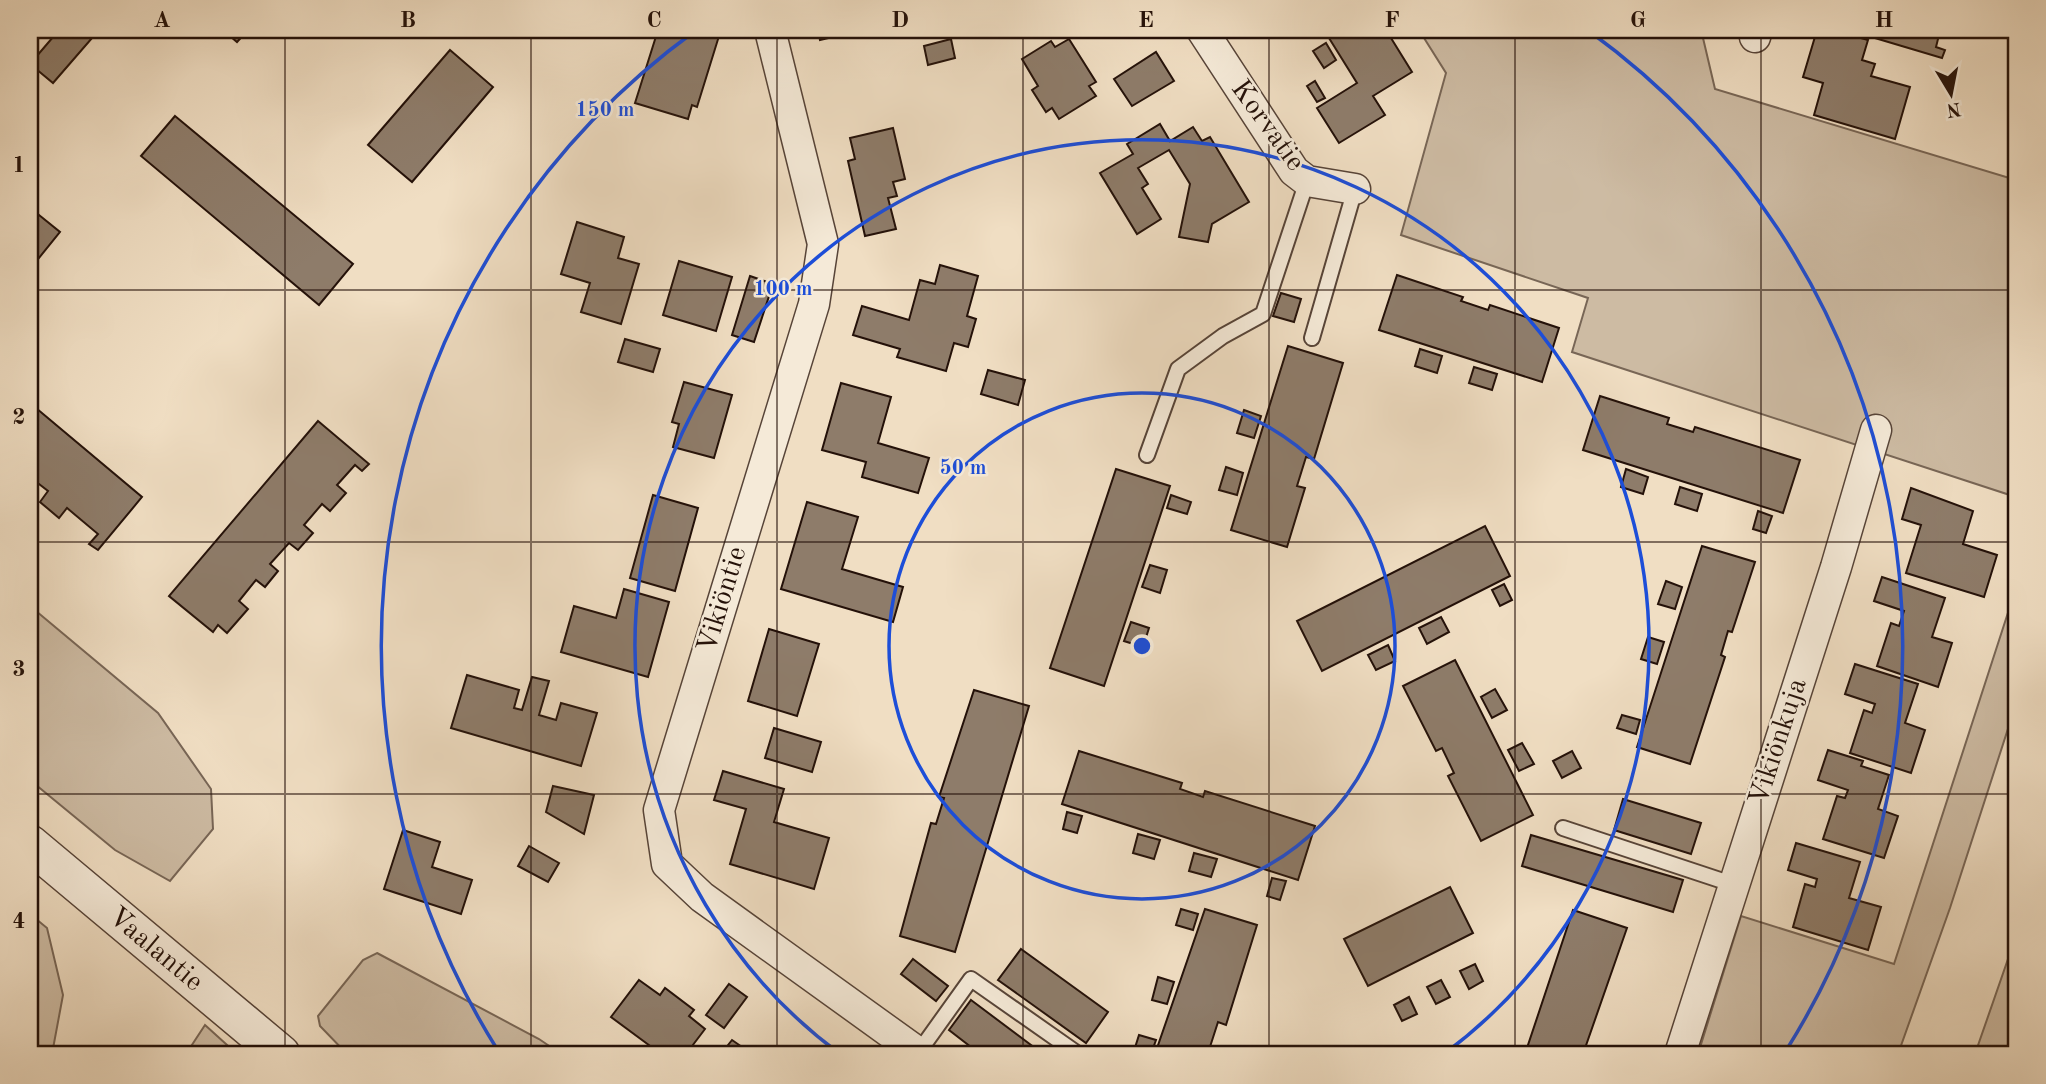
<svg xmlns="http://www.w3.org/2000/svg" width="2046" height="1084" font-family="'Old Standard TT',serif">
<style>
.green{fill:#cdbba3;stroke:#786656;stroke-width:2}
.building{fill:#8e7c6a;stroke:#241109;stroke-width:2}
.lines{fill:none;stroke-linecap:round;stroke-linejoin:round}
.service-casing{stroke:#574438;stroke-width:18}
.minor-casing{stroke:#574438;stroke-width:33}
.tertiary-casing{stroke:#574438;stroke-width:40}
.service{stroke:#f5ead8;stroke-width:14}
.minor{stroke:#f5ead8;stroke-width:30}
.tertiary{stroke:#f5ead8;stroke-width:37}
.grid{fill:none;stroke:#241109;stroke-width:2;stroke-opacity:0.55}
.ring{fill:none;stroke:#1d4ed8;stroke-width:3.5}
.labels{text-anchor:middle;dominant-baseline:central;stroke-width:5;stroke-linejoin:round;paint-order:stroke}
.street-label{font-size:28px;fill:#241109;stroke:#f5ead8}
.centre{fill:#1d4ed8;stroke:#f5ead8;stroke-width:3.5}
.ring-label{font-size:21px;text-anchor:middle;font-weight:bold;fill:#1d4ed8;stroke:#f5ead8;stroke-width:5;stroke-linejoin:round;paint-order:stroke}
.neatline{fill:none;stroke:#241109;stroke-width:2.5}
.grid-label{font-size:23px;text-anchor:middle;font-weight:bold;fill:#241109}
</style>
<rect width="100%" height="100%" fill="#f0dec3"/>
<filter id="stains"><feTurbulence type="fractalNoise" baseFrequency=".00286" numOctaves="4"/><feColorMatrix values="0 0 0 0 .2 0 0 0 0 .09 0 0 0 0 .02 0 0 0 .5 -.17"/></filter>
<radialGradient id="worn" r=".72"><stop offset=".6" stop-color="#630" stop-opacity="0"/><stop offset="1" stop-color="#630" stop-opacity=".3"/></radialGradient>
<g class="green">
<polygon points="1419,30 1706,30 1703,38 1715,89 2016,180 2016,497 1572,352 1588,298 1401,235 1446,73"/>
<polygon points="2016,588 2016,704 1950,908 1898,1054 1698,1054 1741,916 1894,964"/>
<polygon points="30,606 158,713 211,789 213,829 170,881 115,850 30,780"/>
<polygon points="30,914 47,928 63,995 52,1054 30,1054"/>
<polygon points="2016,936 2016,1054 1975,1054"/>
<polygon points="377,953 539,1039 561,1054 347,1054 320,1026 318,1016 363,960"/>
<polygon points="205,1025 237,1054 186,1054"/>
</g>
<g class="building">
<polygon points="59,30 99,30 53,83 30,64"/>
<polygon points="223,30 248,30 237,42"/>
<polygon points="658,30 699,30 719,36 697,107 692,105 688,119 635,103"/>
<polygon points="818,30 862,30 820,40"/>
<polygon points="1324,30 1386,30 1412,72 1373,96 1385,115 1339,143 1317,108 1357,83"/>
<polygon points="1817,30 1832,30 1868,40 1862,60 1875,64 1871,76 1910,87 1895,139 1814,115 1823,83 1803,77"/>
<polygon points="1848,30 1923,30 1939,35 1936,47 1945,50 1942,58"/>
<polygon points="951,39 955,58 928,65 924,46"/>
<polygon points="1069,39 1096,82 1089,86 1096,96 1059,119 1052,108 1046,112 1032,90 1038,86 1022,59 1051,41 1055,47"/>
<polygon points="1326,43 1336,60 1324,68 1313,51"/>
<polygon points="450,50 493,87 412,182 368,145"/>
<polygon points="1156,52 1174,81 1132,106 1114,79"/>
<polygon points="1315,81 1325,98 1317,102 1307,86"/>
<polygon points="175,116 353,264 319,305 141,156"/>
<polygon points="1160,124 1170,141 1193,127 1202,141 1210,137 1249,202 1212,224 1208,242 1179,237 1190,184 1169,150 1138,168 1148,184 1142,188 1161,219 1137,234 1100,173 1133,154 1127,144"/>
<polygon points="893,128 905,179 893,182 897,196 888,198 896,229 865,236 848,161 855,159 850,138"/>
<polygon points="39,215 60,232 30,269 30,226"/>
<polygon points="577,222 624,237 618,258 639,264 621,324 581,312 590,283 561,274"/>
<polygon points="679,261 732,277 716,331 663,315"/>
<polygon points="940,265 978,276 967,316 976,319 968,347 954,343 946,371 897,357 900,349 853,335 862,306 909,320 920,280 935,284"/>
<polygon points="1397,275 1463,297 1461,301 1488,310 1490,305 1559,328 1542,382 1379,330"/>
<polygon points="750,276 773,284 754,342 732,335"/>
<polygon points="1281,293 1301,299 1294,322 1273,316"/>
<polygon points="625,339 660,349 653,372 618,362"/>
<polygon points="1288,346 1343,363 1314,459 1306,457 1297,486 1305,488 1287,547 1231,530"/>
<polygon points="1420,349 1442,356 1437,373 1415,366"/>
<polygon points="1474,367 1497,374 1492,390 1469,383"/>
<polygon points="988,370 1025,380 1018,405 981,394"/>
<polygon points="684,382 732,395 714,458 673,447 679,424 672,422"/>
<polygon points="841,383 891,397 878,443 929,458 918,493 862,477 866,462 822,450"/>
<polygon points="1600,396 1669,418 1667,424 1693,432 1695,427 1800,460 1783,513 1583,450"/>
<polygon points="30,403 142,497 98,550 89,544 98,534 67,508 59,518 40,502 48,491 30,477"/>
<polygon points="1244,410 1261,416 1254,438 1237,433"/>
<polygon points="318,421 369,464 362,471 355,465 337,485 346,493 330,511 322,504 304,525 313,533 298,550 289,543 270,564 278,571 265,587 256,580 239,601 248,609 227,633 218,625 213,632 169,596"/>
<polygon points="1226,467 1243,473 1237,495 1219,490"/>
<polygon points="1116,469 1170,486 1104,686 1050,668"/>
<polygon points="1626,469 1648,477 1643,494 1621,487"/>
<polygon points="1680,487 1702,494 1697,511 1675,504"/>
<polygon points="1911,488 1973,511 1963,544 1997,555 1984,597 1906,573 1921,525 1902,519"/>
<polygon points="653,495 698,508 675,591 630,578"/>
<polygon points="1171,495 1191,502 1187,514 1167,508"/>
<polygon points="807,502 858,517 842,569 903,587 893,622 781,589"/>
<polygon points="1758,511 1772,516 1766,533 1753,529"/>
<polygon points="1485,526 1510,576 1322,671 1297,621"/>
<polygon points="1702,546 1755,562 1732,632 1728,631 1721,655 1725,657 1690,764 1637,747"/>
<polygon points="1150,565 1167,570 1160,593 1142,587"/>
<polygon points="1882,577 1945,598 1932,637 1952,643 1938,687 1877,666 1891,623 1899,626 1904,611 1874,601"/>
<polygon points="1666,581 1682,587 1675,609 1658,604"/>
<polygon points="1504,584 1512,600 1500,606 1492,590"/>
<polygon points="624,589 669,602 648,677 561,652 574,606 616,618"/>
<polygon points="1441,617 1449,632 1427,644 1419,628"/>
<polygon points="1131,622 1149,628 1143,647 1124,641"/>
<polygon points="769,629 819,644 797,716 748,701"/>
<polygon points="1648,637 1664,642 1657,664 1641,659"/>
<polygon points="1388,645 1395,661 1376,670 1368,655"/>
<polygon points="1455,660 1533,815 1481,841 1448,776 1454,773 1442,748 1436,751 1403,686"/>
<polygon points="1855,664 1918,684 1905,723 1925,730 1911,773 1850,753 1864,710 1872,713 1875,704 1845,694"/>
<polygon points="467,675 519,690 514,708 522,710 532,677 549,681 539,715 556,720 561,703 597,713 581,766 451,728"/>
<polygon points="1495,689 1507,710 1492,718 1481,697"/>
<polygon points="974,690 1029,706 955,952 900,936 931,823 936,824 944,798 939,797"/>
<polygon points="1622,715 1640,720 1636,734 1617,728"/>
<polygon points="774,728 821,742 812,772 765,758"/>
<polygon points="1522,743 1534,764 1519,771 1508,750"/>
<polygon points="1828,750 1863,761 1861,766 1889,775 1878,809 1898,816 1884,858 1823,839 1837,796 1845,798 1848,790 1818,780"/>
<polygon points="1079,751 1182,783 1180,789 1203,797 1205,791 1315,826 1298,880 1062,804"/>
<polygon points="1572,751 1581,768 1562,778 1553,761"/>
<polygon points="723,771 784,789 774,822 829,838 814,889 730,864 746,809 714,800"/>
<polygon points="553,786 594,795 584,834 546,812"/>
<polygon points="1623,799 1701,823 1691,854 1614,830"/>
<polygon points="1067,812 1082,816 1077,833 1063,829"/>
<polygon points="403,830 440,842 432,867 472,880 461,914 384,889"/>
<polygon points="1138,834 1160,840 1154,859 1133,853"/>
<polygon points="1531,835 1683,880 1673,912 1522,866"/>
<polygon points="1796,843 1860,862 1849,898 1881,907 1868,950 1793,927 1805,884 1815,887 1817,879 1788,870"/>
<polygon points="529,846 559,863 548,882 518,866"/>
<polygon points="1194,853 1217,859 1211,877 1189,871"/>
<polygon points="1272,878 1286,881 1280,900 1267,896"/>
<polygon points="1450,887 1473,933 1368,986 1344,939"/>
<polygon points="1181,909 1198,914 1193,930 1176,925"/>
<polygon points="1205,909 1257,925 1226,1025 1218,1022 1209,1050 1215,1054 1155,1054"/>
<polygon points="1573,910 1627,928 1583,1054 1525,1054"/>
<polygon points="1021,949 1108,1012 1086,1043 998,980"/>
<polygon points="913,959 948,986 936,1001 901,974"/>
<polygon points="1475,964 1483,981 1469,989 1460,971"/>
<polygon points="1158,977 1174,982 1167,1004 1152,1000"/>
<polygon points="639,980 660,995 665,988 694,1010 689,1016 705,1029 686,1054 661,1054 611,1017"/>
<polygon points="1441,980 1450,997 1436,1004 1427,987"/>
<polygon points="729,984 747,997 724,1028 706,1015"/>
<polygon points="1409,997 1417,1014 1402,1021 1394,1005"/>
<polygon points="971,1000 1043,1054 980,1054 949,1030"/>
<polygon points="1139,1035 1156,1040 1151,1054 1133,1054"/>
<polygon points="732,1040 752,1054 721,1054"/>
</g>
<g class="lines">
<g class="service-casing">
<g id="service">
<polyline points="1312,338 1355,189"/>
<polyline points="1147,455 1178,369 1223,336 1263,314 1307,181"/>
<polyline points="1563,828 1735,885"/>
<polyline points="918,1053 971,979 1078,1054"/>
</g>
</g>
<g class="minor-casing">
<g id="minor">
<polyline points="770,30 823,244 814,304 659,810 667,864 702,897 920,1054"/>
<polyline points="1202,30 1294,171 1307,181 1355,189"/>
<polyline points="1755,37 1757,30"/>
<polyline points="1680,1054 1836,567 1876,430"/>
</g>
</g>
<g class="tertiary-casing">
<polyline id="tertiary" points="30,844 281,1054"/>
</g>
<use href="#service" class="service"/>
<use href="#minor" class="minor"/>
<use href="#tertiary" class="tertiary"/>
</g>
<path class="grid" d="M285,30V1054M531,30V1054M777,30V1054M1023,30V1054M1269,30V1054M1515,30V1054M1761,30V1054M30,290H2016M30,542H2016M30,794H2016"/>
<g class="ring">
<circle cx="1142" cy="646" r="253"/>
<path d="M840 1054A507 507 0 1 1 1444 1054"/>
<path d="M497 1049A760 760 0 0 1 695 31M1589 31A760 760 0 0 1 1787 1049"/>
</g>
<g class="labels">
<g class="street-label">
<text transform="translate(1267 126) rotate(54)">Korvatie</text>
<text transform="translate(723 600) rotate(-73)">Vikiöntie</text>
<text transform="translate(1779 742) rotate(-72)">Vikiönkuja</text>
<text transform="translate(155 950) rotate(40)">Vaalantie</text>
</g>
</g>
<circle cx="1142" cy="646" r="10" class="centre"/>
<g class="ring-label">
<text x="605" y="116">150 m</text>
<text x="783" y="295">100 m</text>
<text x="963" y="474">50 m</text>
</g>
<rect width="2046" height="1084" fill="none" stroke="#f0dec3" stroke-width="77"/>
<g transform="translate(1951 94) rotate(170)" stroke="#f5ead8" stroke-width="5" paint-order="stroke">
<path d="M0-5L12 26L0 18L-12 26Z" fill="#241109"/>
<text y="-10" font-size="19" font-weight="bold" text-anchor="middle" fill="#241109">N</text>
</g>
<rect x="38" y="38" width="1970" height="1008" class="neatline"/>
<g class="grid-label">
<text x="162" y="27">A</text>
<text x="408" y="27">B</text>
<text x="654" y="27">C</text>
<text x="900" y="27">D</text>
<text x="1146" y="27">E</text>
<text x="1392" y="27">F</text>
<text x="1638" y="27">G</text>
<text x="1884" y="27">H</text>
<text x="19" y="172">1</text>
<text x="19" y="424">2</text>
<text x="19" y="676">3</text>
<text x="19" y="928">4</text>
</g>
<rect width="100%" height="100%" filter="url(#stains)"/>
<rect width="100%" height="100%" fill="url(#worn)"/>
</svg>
